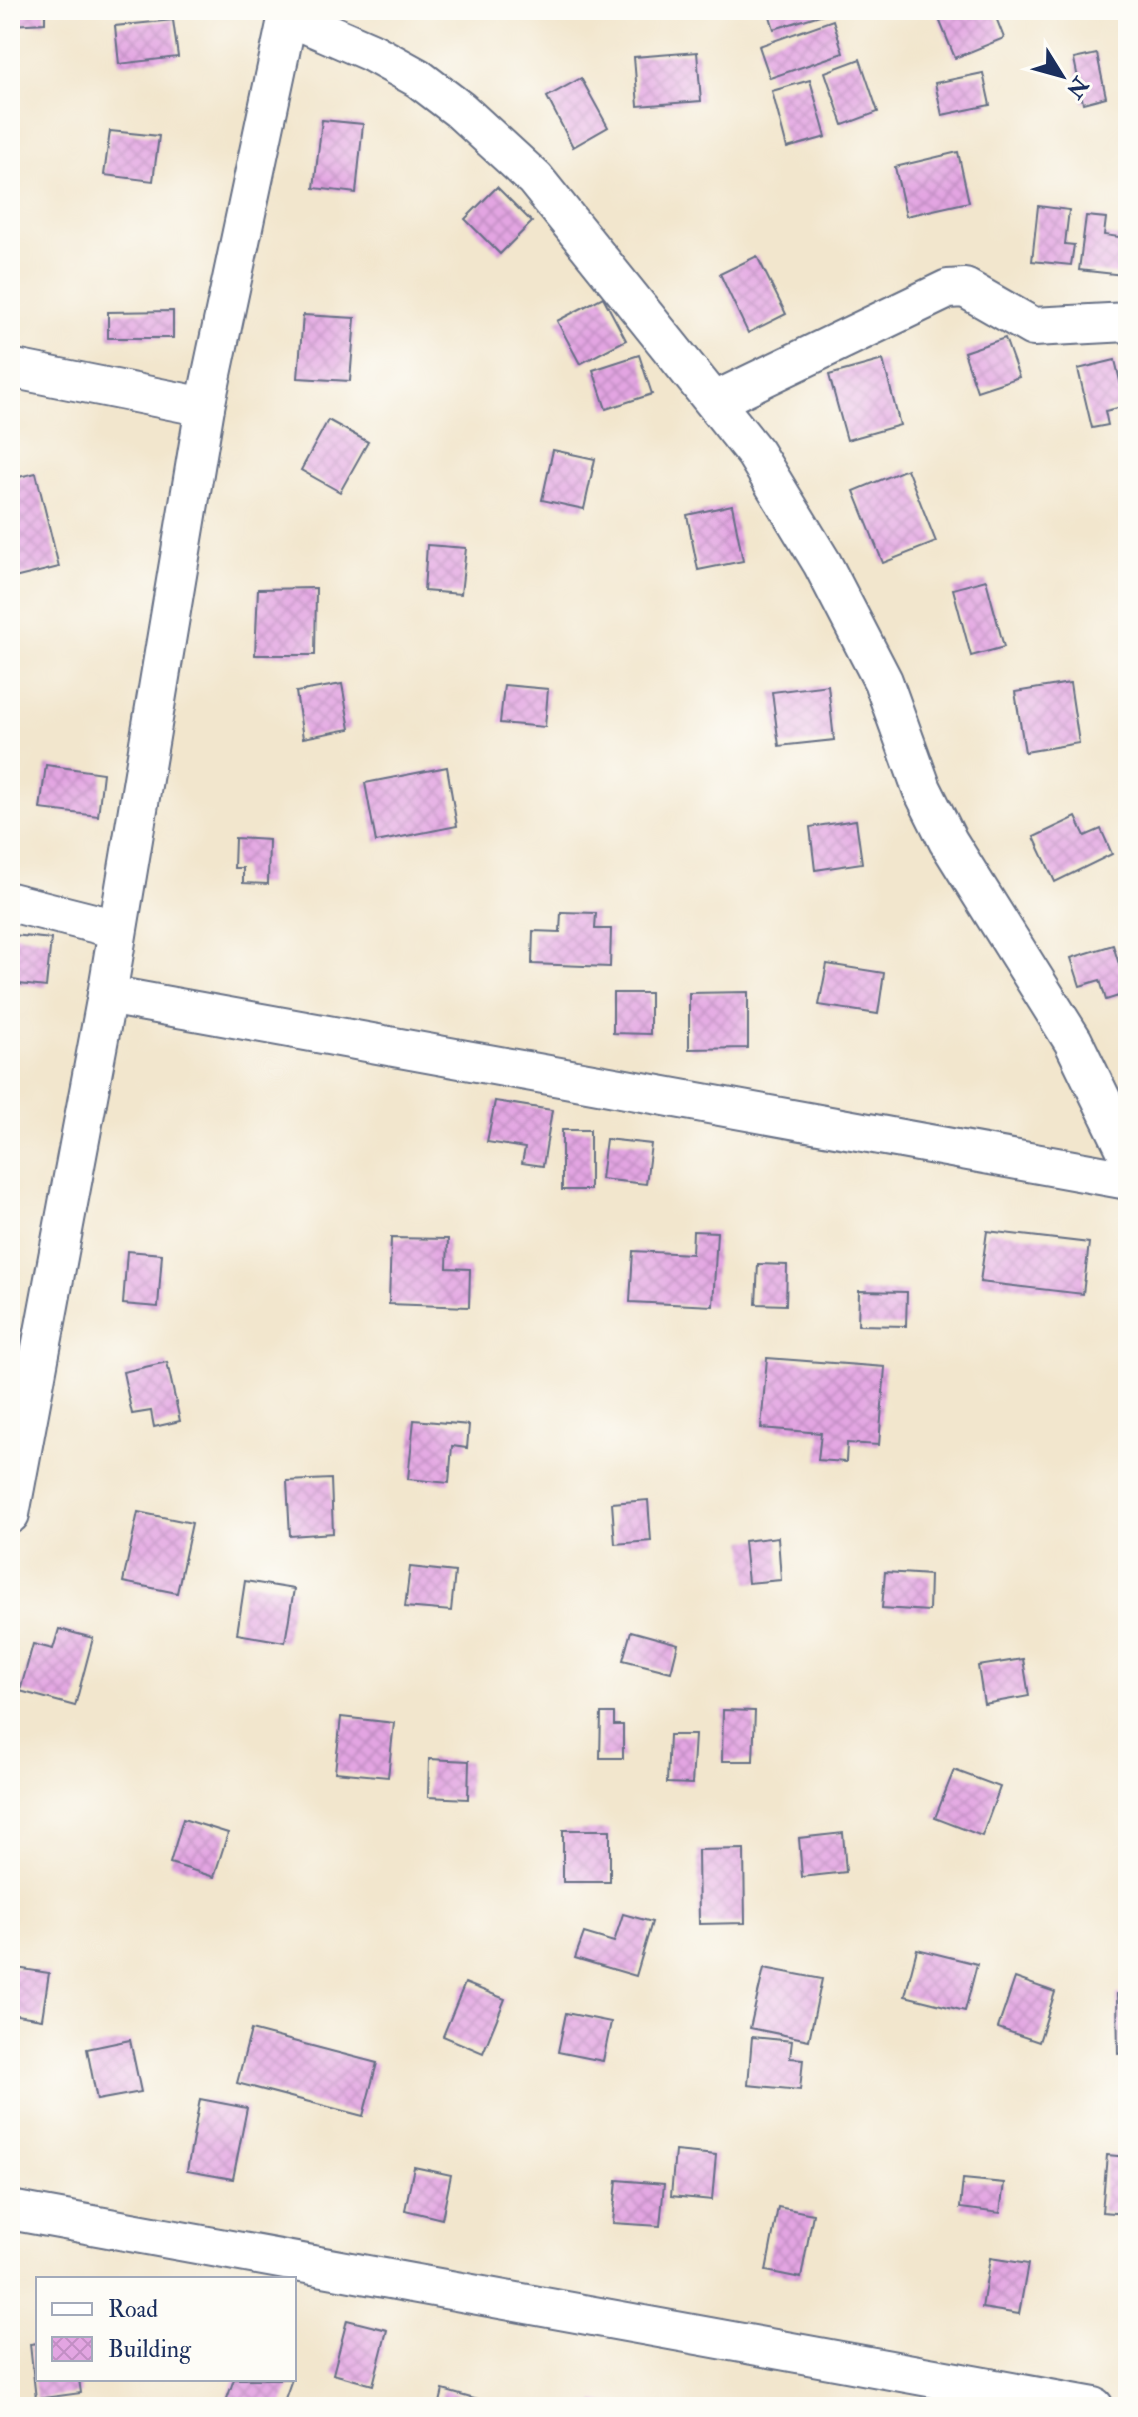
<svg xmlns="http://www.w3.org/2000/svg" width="1138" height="2417" font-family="'IM FELL Double Pica',serif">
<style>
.building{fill:url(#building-cross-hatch)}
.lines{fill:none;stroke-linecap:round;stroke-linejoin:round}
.street-casing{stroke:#666f85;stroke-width:42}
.street{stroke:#fff;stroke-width:38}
</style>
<defs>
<pattern id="building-cross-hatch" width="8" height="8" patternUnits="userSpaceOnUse" patternTransform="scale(2)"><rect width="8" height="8" fill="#e3a5e2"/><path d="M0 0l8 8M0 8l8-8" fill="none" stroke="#c28ec4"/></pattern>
</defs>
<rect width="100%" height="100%" fill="#fdfcf7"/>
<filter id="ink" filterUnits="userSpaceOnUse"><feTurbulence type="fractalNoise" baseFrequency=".0125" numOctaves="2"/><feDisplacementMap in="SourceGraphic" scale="16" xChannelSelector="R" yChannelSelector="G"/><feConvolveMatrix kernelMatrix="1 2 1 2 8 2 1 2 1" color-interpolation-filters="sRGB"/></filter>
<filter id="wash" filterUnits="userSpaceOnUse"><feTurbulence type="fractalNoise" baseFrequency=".006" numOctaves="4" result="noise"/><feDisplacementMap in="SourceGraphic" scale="32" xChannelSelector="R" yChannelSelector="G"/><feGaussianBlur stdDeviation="1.8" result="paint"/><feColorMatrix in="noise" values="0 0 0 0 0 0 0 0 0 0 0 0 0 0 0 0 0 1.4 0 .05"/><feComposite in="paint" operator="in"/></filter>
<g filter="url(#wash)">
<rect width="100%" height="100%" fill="#f2e6cd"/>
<g id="blocks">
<g class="building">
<polygon points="10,10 45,10 45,23 10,25"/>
<polygon points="768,10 832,10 833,11 774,29"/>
<polygon points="940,10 972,10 974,14 993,10 1004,38 955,58 936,12"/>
<polygon points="173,20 178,57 119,64 115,26"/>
<polygon points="833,20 843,53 770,78 759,46"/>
<polygon points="697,52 701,101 638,106 634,57"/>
<polygon points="1097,54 1106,97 1083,103 1074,59"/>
<polygon points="860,59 878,112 843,125 825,72"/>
<polygon points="983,73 990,105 942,115 935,83"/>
<polygon points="581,78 608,127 573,147 547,97"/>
<polygon points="810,80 826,137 787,148 772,91"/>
<polygon points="322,120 363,124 356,193 314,188"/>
<polygon points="110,131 159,136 153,181 104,175"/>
<polygon points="958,152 969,202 906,216 895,167"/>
<polygon points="497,187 532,222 500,254 465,219"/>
<polygon points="1038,206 1069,210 1065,244 1074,245 1071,265 1032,261"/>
<polygon points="1086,216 1106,218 1104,235 1127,238 1123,275 1079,270"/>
<polygon points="757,256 786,314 748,333 720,274"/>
<polygon points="603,297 626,340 580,364 557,321"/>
<polygon points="173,311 173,338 108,338 108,312"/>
<polygon points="303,315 355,318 350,381 298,378"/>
<polygon points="1005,338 1019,377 977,391 964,352"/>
<polygon points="639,355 652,394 606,409 593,370"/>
<polygon points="883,360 900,425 847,440 829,375"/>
<polygon points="1115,360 1126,406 1105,411 1108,425 1092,428 1078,369"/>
<polygon points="328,420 368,442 340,492 301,470"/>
<polygon points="553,450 595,459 584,509 542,500"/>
<polygon points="907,469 936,542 883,563 854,491"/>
<polygon points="36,473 59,567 10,579 10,479"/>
<polygon points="732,505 743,561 698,570 687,515"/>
<polygon points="427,545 466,548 461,594 424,591"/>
<polygon points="986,580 1004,647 971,656 953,589"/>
<polygon points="316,588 315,655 255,655 258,589"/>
<polygon points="1070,683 1079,743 1025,752 1015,692"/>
<polygon points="342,684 350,729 303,738 296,692"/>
<polygon points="504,685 548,689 545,727 500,723"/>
<polygon points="828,685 834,740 779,746 772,692"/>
<polygon points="46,765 103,773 98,816 40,809"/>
<polygon points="447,767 457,826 376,842 365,783"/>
<polygon points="1076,817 1085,836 1101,829 1112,854 1055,882 1034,837"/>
<polygon points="856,820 862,863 815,870 810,827"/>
<polygon points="235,838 269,840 268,884 243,883 243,868 234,868"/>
<polygon points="561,912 596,913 595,929 611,929 610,967 532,964 533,931 560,932"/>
<polygon points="13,935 51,939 46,987 10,983"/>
<polygon points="1113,945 1128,993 1106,1000 1100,980 1080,986 1071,958"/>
<polygon points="827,964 884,973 878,1014 819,1005"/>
<polygon points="748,992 748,1048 689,1049 689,993"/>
<polygon points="613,993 650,993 650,1034 613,1033"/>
<polygon points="495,1101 552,1110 543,1166 522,1163 525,1148 487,1142"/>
<rect x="562" y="1130" width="28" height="60"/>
<polygon points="606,1139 651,1144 646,1184 601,1179"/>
<polygon points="693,1231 717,1232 713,1306 630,1302 633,1251 692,1254"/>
<polygon points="987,1231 1089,1243 1083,1294 980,1282"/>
<polygon points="391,1238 448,1239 447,1268 470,1269 469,1307 389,1304"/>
<polygon points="127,1251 162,1254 158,1307 123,1304"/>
<polygon points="758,1264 787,1265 786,1305 756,1304"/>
<polygon points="859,1291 907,1292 906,1326 858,1325"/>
<polygon points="767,1358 885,1367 879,1445 847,1443 846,1462 818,1460 821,1433 761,1428"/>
<polygon points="167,1362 180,1421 154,1427 151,1411 132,1414 123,1372"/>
<polygon points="414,1420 469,1425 467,1448 452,1446 449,1483 408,1479"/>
<polygon points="331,1479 333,1533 290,1536 287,1481"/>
<polygon points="648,1500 651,1541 615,1544 612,1503"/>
<polygon points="138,1512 192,1523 177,1593 123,1582"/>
<polygon points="778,1537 781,1580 748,1583 744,1541"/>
<polygon points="410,1567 455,1572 451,1611 405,1607"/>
<polygon points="885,1572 930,1575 929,1611 882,1608"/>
<polygon points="245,1581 294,1589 285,1642 237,1634"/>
<polygon points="59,1629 93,1638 75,1706 20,1691 33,1644 53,1649"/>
<polygon points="631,1631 678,1644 671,1672 623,1660"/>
<polygon points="1023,1659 1029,1696 984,1704 978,1666"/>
<polygon points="723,1710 755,1711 753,1761 722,1761"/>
<polygon points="601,1713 614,1713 614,1725 623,1725 623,1758 600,1758"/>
<polygon points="341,1717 394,1723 388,1777 335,1772"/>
<polygon points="669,1735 695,1735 692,1784 667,1783"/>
<polygon points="429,1759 469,1761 468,1799 428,1797"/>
<polygon points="954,1770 1000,1787 982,1836 935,1818"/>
<polygon points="183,1819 228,1833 214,1877 170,1863"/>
<rect x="563" y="1830" width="47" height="52"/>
<polygon points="843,1833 846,1872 802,1877 799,1838"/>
<polygon points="744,1849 745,1923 699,1924 698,1850"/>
<polygon points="623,1914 652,1922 636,1976 575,1958 584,1933 614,1942"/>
<polygon points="917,1949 977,1964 965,2011 905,1996"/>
<polygon points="10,1967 49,1973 42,2019 10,2014"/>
<polygon points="764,1968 822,1979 809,2040 750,2028"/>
<polygon points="1015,1978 1055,1992 1039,2042 998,2028"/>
<polygon points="465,1983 505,1999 483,2053 443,2036"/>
<polygon points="1117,1994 1128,1994 1128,2053 1118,2054"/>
<polygon points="566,2013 611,2022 603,2061 558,2052"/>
<polygon points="251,2030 377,2063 363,2116 237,2083"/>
<polygon points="752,2037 792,2041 790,2058 803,2059 800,2090 748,2085"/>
<polygon points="130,2040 141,2092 97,2100 87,2049"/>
<polygon points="200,2099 247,2108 233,2179 187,2171"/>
<polygon points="675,2151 716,2155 712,2200 671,2196"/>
<polygon points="1107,2155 1128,2157 1128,2214 1102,2212"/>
<polygon points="414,2167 451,2175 442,2219 405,2210"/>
<polygon points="963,2179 1004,2183 1000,2213 960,2208"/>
<polygon points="617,2180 664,2184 660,2226 613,2223"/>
<polygon points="778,2207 813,2214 801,2278 766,2271"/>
<polygon points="990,2258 1028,2264 1019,2314 982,2308"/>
<polygon points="347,2320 387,2330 373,2385 333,2374"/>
<polygon points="38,2343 38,2379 79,2379 81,2393 36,2399 30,2344"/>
<polygon points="234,2379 292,2379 282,2407 224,2407"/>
<polygon points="443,2390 485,2402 484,2407 439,2407"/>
<polygon points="595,2401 614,2406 614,2407 594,2407"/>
</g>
</g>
</g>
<g filter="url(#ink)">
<use href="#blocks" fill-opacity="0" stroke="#666f85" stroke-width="2"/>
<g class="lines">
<g class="street-casing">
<g id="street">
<polyline points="288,16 371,52 418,78 460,110 535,179 755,453 822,563 883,681 922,789 948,841 1073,1041 1128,1154"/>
<polyline points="10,368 205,407"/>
<polyline points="715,401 948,289 965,288 1033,327 1128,322"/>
<polyline points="10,902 117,929"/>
<polyline points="107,995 1128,1180"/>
<polyline points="10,1514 107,995 205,407 289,10"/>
<polyline points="10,2210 1094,2407"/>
</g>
</g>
<use href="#street" class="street"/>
</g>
</g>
<rect width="1138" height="2417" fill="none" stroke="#fdfcf7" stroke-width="40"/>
<rect x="36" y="2277" width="260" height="104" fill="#fdfcf7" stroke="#a3aaba" stroke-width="2"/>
<rect x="52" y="2303" width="40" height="12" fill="#ffffff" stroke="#a3aaba" stroke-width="2"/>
<text x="108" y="2317" font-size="24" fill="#1b2f5e">Road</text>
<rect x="52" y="2337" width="40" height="24" fill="url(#building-cross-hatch)" stroke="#a3aaba" stroke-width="2"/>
<text x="108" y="2357" font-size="24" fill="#1b2f5e">Building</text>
<g transform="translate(1062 76) rotate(127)" stroke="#fdfcf7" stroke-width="6" paint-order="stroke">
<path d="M0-6L14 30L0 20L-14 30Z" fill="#1b2f5e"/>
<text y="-12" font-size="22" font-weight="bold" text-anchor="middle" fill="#1b2f5e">N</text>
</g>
</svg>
